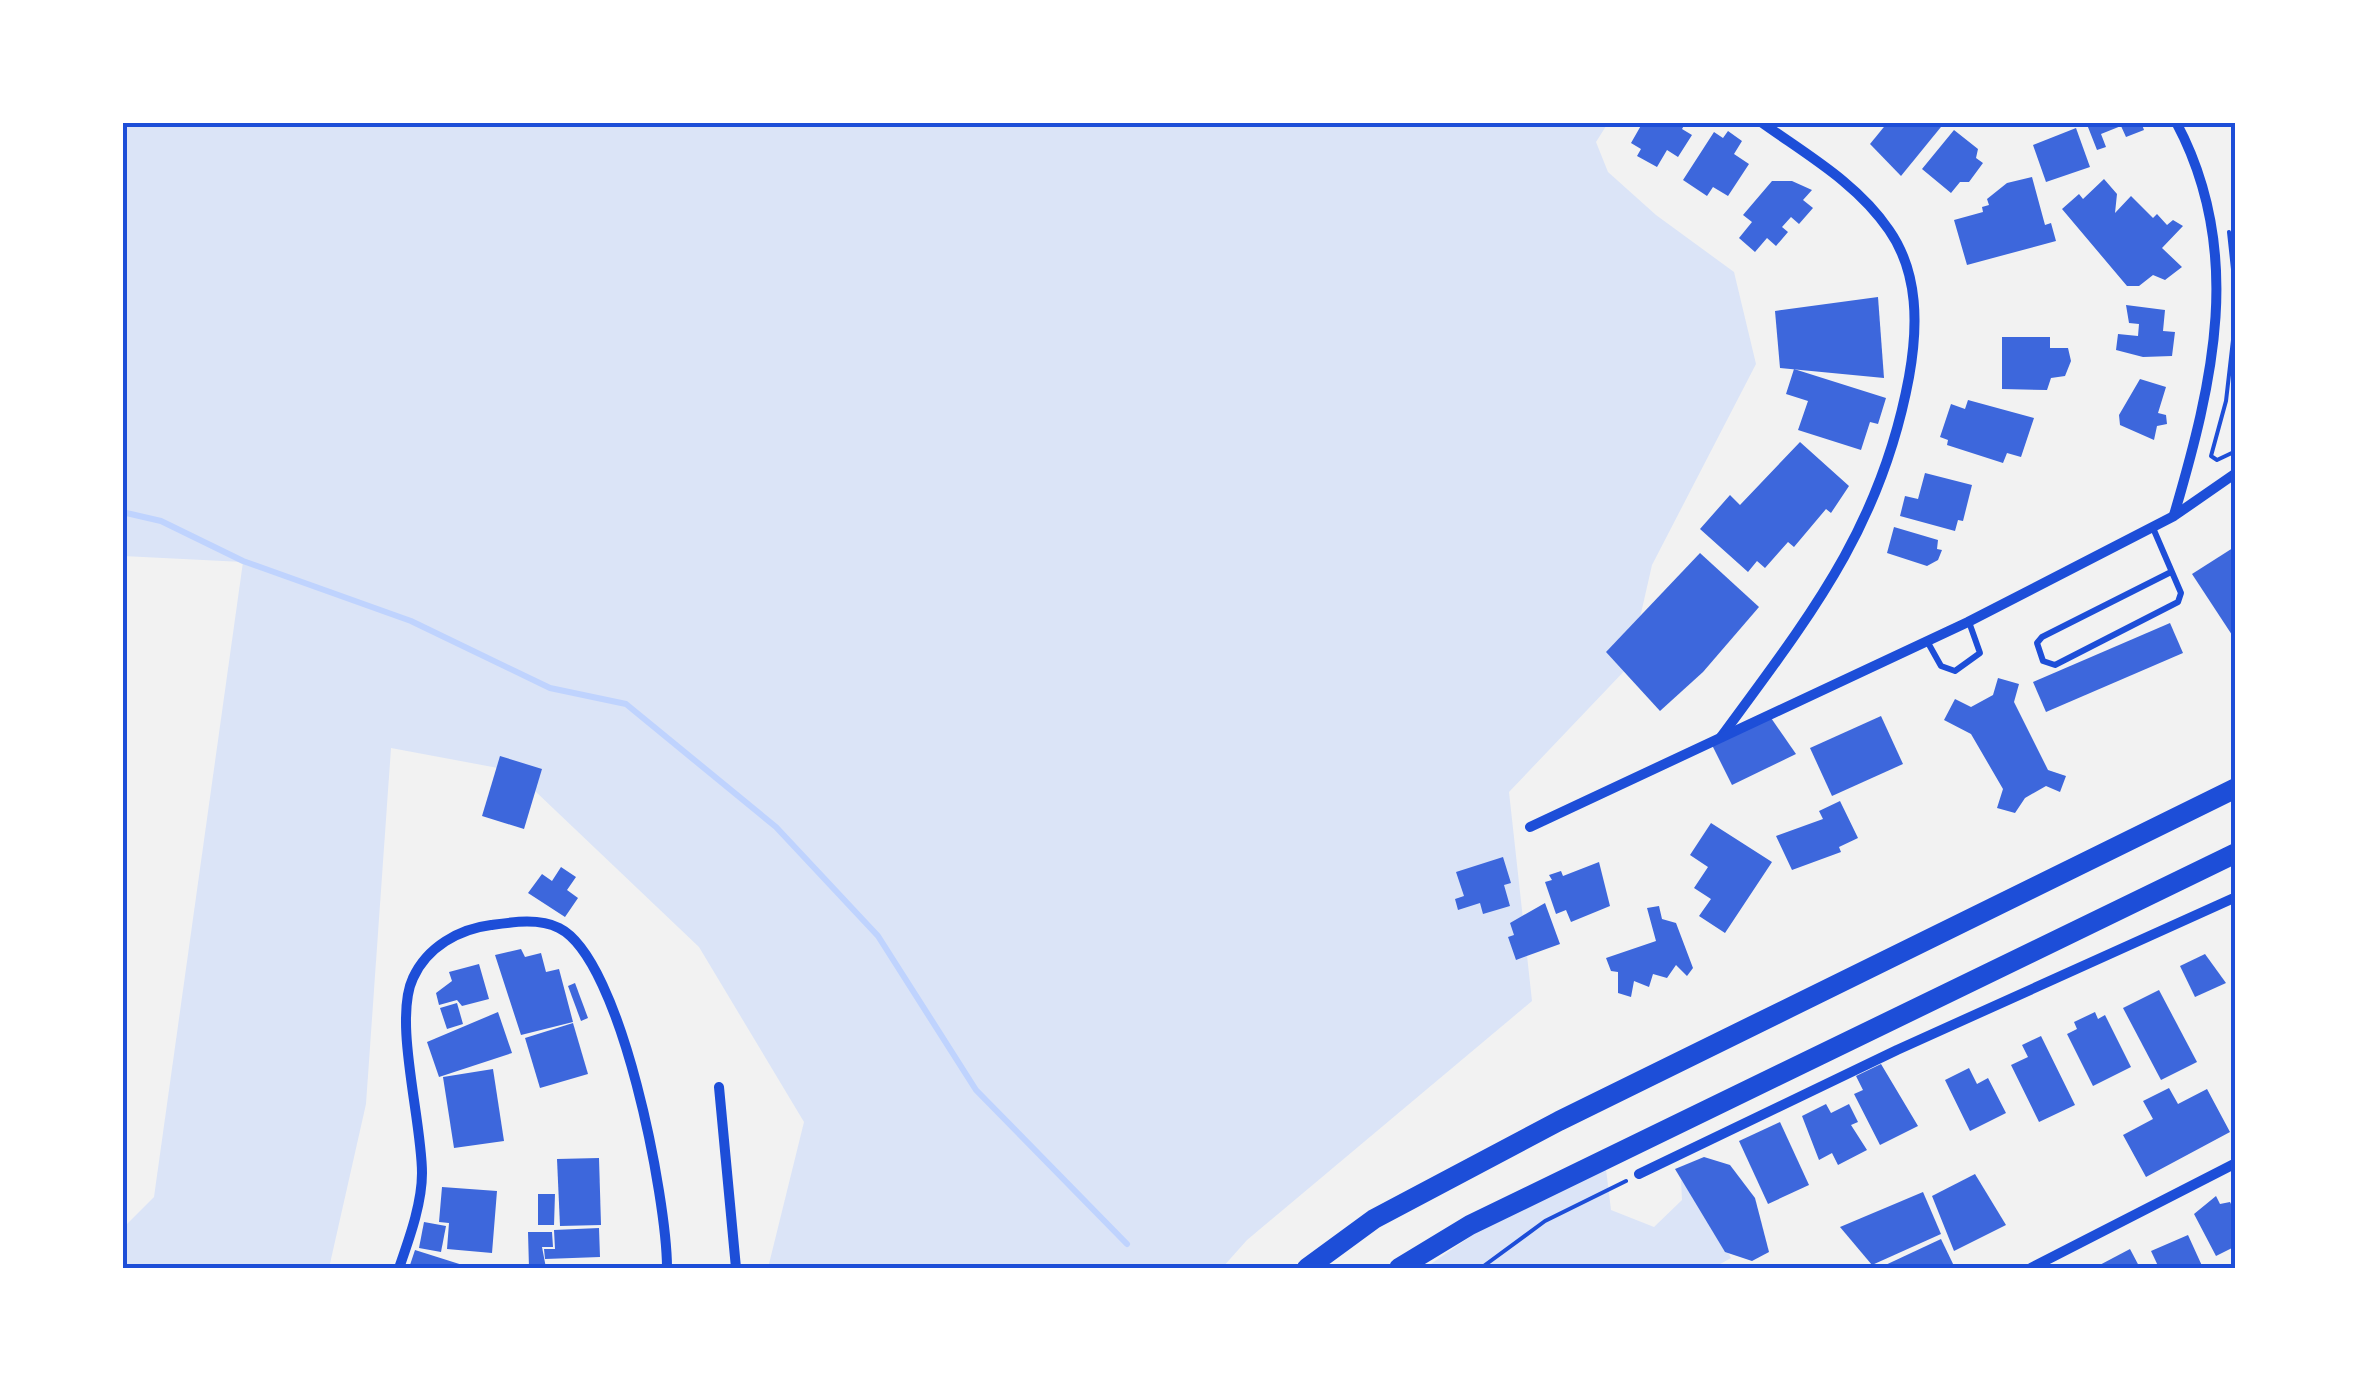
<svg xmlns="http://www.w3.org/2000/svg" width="2358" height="1391" font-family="Overpass,sans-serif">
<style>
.green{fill:#dbe4f7}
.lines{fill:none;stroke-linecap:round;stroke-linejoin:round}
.stream{stroke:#bfd3fe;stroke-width:6}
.building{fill:#3d67dc}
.path{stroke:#1d4ed8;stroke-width:4}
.service{stroke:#1d4ed8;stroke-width:6}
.minor{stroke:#1d4ed8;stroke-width:10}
.primary{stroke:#1d4ed8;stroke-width:20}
.neatline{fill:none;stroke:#1d4ed8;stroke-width:4}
</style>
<rect width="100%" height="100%" fill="#f2f2f2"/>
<g class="green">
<polygon points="123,123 1608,123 1596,142 1608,172 1656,215 1734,272 1756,364 1652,565 1629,666 1509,792 1532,1001 1247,1240 1222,1268 768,1268 804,1122 699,947 514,771 391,748 366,1104 329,1268 123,1268 123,1228 154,1197 243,562 123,556"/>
<polygon points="1605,1161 1611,1210 1654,1227 1682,1200 1681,1180 1701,1202 1731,1258 1713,1268 1425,1268 1539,1189"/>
</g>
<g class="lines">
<polyline class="stream" points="122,512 161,521 243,561 411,621 550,688 626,704 776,827 878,936 976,1090 1127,1244"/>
</g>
<g class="building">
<polygon points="1643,122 1686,122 1682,129 1692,135 1678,157 1667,150 1657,167 1637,156 1641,149 1631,143"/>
<polygon points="1888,122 1945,122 1901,176 1870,144"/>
<polygon points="2086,122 2141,122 2144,130 2126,137 2121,126 2101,134 2106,147 2097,150"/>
<polygon points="2076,128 2090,167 2046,182 2033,145"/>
<polygon points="1954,130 1978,149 1976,158 1983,163 1969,182 1960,182 1951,193 1922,169"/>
<polygon points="1728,131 1742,141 1734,154 1749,164 1728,196 1713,187 1707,196 1683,180 1714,132 1723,138"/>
<polygon points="2032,177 2045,225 2051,223 2056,241 1967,265 1954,220 1983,212 1982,207 1989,205 1987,199 2007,183"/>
<polygon points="2104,179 2117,194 2115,213 2131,196 2153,218 2157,214 2167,225 2173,220 2183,226 2162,248 2182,267 2165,280 2153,275 2139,286 2127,286 2062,209 2079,194 2083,199"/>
<polygon points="1772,181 1792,181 1812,190 1803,200 1813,208 1799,224 1791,217 1782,227 1788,232 1776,246 1767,238 1755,252 1739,238 1752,222 1743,215"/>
<polygon points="1878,297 1884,378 1780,368 1775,311"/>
<polygon points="2126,305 2165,310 2163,331 2175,332 2172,356 2143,357 2116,350 2118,334 2138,336 2139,324 2129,323"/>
<polygon points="2002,337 2050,337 2050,348 2068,348 2071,361 2065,376 2051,378 2047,390 2002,389"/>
<polygon points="1794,369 1886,398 1878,424 1870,422 1861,450 1798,430 1808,401 1786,394"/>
<polygon points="2140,379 2166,387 2158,413 2166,415 2167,424 2157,426 2154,440 2120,425 2119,415"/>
<polygon points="1968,400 2034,418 2021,457 2007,453 2003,463 1947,445 1948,440 1940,437 1951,404 1965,409"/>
<polygon points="1800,442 1849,486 1831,513 1826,509 1794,547 1788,542 1765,568 1757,561 1748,572 1700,529 1730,495 1740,505"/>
<polygon points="1925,473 1972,485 1963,521 1958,520 1955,531 1900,516 1905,496 1918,499"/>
<polygon points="1894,527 1938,540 1937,549 1942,550 1938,560 1927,566 1887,553"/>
<polygon points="2236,546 2236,641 2192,574"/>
<polygon points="1700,553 1759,607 1703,672 1660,711 1606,652"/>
<polygon points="2170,623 2183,653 2046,712 2033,682"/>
<polygon points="1998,678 2019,684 2014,702 2048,770 2066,776 2060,792 2046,786 2025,798 2015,813 1997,808 2003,789 1971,734 1944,720 1955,699 1971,707 1993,695"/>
<polygon points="1769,715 1796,754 1732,785 1711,743"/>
<polygon points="1881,716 1903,764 1832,796 1810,748"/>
<polygon points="500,756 542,769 524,829 482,816"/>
<polygon points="1840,801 1858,838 1839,847 1841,852 1792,870 1776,836 1823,819 1819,811"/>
<polygon points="1711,823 1772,862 1725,933 1699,916 1711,899 1694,888 1708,867 1690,855"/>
<polygon points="1503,857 1511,883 1504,885 1510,906 1483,914 1480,903 1458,910 1455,899 1464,896 1456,872"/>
<polygon points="1599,862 1610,906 1571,922 1566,910 1556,914 1545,882 1552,880 1549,875 1561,871 1563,876"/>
<polygon points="561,867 576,877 567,890 578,898 565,917 528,893 542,874 552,881"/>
<polygon points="1545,903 1560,944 1516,960 1508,937 1514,935 1510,923"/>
<polygon points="1659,906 1662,919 1676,923 1693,968 1687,976 1676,965 1667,978 1653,974 1649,987 1634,981 1631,997 1618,993 1618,972 1611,971 1606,958 1656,941 1647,908"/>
<polygon points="521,949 525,957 541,953 546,972 559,969 573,1022 521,1035 495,955"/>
<polygon points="2205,954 2226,983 2195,997 2180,966"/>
<polygon points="479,964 489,999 462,1006 457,1000 439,1005 436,993 452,981 449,972"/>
<polygon points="575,983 588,1018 581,1021 568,986"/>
<polygon points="2159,990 2197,1062 2161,1080 2123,1008"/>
<polygon points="457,1003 463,1024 447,1029 440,1008"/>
<polygon points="498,1012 512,1053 439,1077 427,1042"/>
<polygon points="2095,1012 2098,1019 2105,1015 2131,1067 2093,1086 2067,1034 2077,1029 2074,1022"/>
<polygon points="573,1023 588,1074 540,1088 525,1038"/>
<polygon points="2041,1036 2075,1105 2039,1122 2011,1065 2028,1057 2022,1045"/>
<polygon points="1881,1064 1918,1126 1880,1145 1854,1094 1863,1090 1856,1076"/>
<polygon points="1969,1068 1977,1084 1988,1078 2006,1113 1970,1131 1945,1080"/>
<polygon points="493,1069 504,1141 454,1148 443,1077"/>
<polygon points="2169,1088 2178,1104 2207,1089 2230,1132 2146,1177 2123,1135 2153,1119 2143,1101"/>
<polygon points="1826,1104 1831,1113 1849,1104 1858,1122 1851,1125 1867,1150 1838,1165 1832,1153 1819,1160 1802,1116"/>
<polygon points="1780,1122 1809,1185 1768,1204 1739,1141"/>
<polygon points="1704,1157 1730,1165 1755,1198 1769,1252 1752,1261 1725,1252 1675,1169"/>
<polygon points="599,1158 601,1225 560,1226 557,1159"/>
<polygon points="1975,1174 2006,1225 1954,1251 1932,1196"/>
<polygon points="442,1187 497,1191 492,1253 447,1249 449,1223 439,1222"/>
<polygon points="1923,1192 1941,1234 1872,1265 1840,1227"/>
<polygon points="538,1194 555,1194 554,1225 538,1225"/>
<polygon points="2216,1196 2220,1204 2230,1202 2236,1214 2236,1246 2216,1256 2194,1214"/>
<polygon points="424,1222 446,1226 441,1252 419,1248"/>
<polygon points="599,1228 600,1257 545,1259 544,1249 555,1249 554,1230"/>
<polygon points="528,1232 552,1232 553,1247 542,1247 546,1268 529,1268"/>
<polygon points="2188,1235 2203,1268 2159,1268 2151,1251"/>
<polygon points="1941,1239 1955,1268 1879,1268"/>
<polygon points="2130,1249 2140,1268 2094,1268"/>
<polygon points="415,1250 472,1268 409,1268"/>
</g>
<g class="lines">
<g class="path">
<polyline points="2229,232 2236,297"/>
<polyline points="2236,314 2226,401 2211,456 2217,460 2236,451"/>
<polyline points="1481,1268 1545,1221 1626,1181"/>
</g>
<g class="service">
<polyline points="2153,528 2181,593 2178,602 2055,665 2043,661 2037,643 2042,637 2171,572"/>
<polyline points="1927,641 1941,666 1955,671 1980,653 1969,622"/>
</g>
<g class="minor">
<path d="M2174,515C2213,382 2245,251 2176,122"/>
<path d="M1721,737C1809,617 1881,528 1909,377C1918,327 1919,273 1889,230C1857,183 1807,155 1761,122"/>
<polyline points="1530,827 1968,622 2174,516 2236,473"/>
<polyline points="719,1087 736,1268"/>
<polyline points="1639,1174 1897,1050 2236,897"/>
<path d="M399,1268C409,1239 422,1204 422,1173C422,1121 393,1020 413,978C427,947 459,929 491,925C513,922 539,918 559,928C622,959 667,1201 667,1268"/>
<polyline points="2031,1268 2236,1163"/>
</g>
<g class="primary">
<polyline points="1307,1268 1374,1219 1559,1121 2236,788"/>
<polyline points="1399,1268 1470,1225 2236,853"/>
</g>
</g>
<rect width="2358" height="1391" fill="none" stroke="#ffffff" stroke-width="250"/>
<rect x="125" y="125" width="2108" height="1141" class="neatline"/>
</svg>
